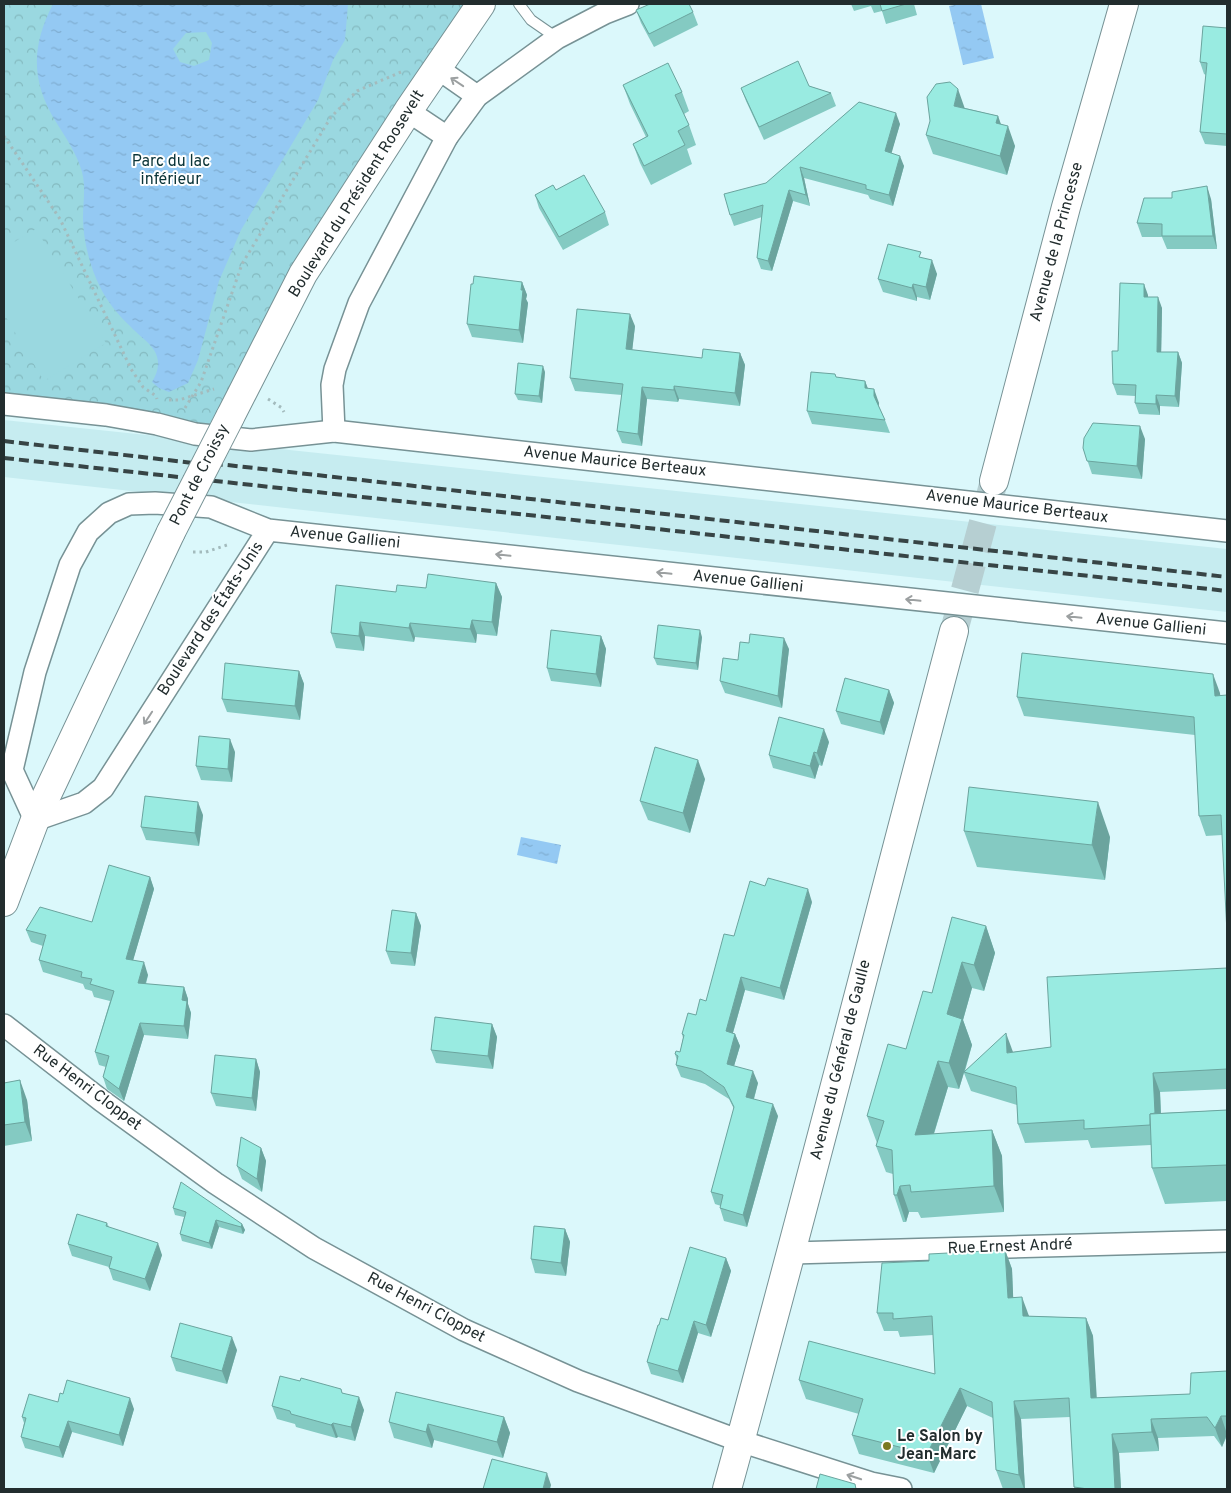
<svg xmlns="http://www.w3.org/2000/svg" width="1231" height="1493" font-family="Overpass,sans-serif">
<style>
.built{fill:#c6ecf0}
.park{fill:url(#park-crowns)}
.pitch{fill:#9ad8e0}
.water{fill:url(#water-ripples);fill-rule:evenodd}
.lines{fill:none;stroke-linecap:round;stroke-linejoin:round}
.secondary-tunnel{stroke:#b6cfd2;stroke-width:28;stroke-dasharray:28 14;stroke-linecap:butt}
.lane-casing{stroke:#779295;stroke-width:12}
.street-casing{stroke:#779295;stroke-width:24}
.secondary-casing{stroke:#779295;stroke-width:30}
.path{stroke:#a3bbbd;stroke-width:3;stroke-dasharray:2.5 4;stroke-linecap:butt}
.lane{stroke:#fff;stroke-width:10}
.street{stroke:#fff;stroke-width:21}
.secondary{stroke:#fff;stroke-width:28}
.rail{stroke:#374445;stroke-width:4;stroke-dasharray:10 5;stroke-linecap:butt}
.secondary-bridge-casing{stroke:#779295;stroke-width:30;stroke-linecap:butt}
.secondary-bridge{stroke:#fff;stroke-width:28}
.wall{fill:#84cac2}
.shaded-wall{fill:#6ba49e}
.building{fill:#99ebe1;stroke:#6ba49e}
.oneway{stroke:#9ca0a1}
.poi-dot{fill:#7b7920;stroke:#fff;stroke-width:2}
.labels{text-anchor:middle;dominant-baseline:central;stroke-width:4;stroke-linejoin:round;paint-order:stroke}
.park-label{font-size:16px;fill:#0a3438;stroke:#fff}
.street-label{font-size:16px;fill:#222d2e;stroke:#fff}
.poi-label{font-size:16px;font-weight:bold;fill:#222d2e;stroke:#fff;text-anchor:start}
</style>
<defs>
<pattern id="park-crowns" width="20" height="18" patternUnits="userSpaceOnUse" patternTransform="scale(1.25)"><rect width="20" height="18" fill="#9ad8e0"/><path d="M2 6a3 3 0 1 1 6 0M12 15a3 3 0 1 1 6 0" fill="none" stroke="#84bac0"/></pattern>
<pattern id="water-ripples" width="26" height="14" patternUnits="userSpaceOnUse" patternTransform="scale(1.25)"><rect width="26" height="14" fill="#94c9f3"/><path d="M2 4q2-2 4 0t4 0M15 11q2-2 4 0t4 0" fill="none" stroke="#7fadd1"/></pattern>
</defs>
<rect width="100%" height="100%" fill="#dbf8fb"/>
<polygon class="built" points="4,420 1227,549 1227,612 4,477"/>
<polygon class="park" points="4,4 481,4 219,438 4,404"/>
<polygon class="pitch" points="36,229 106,343 44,381 4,314 4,248"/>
<g class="water">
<path d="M53,4H348L345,40L333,60L318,100L241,230L219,281L198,360L188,383L169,392L159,388L152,382C158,372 161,362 154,350C148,341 137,334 130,326C118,315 107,301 100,287C90,267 83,240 83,218C83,202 86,187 82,172C77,154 66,138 56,122C31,81 31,47 53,4ZM206,32L212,43L209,60L194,66L180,62L173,49L186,33Z"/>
<polygon points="960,4 981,4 994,58 963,65 949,6"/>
<polygon points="521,837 561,845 557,864 517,855"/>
</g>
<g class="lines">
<polyline class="secondary-tunnel" points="954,631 994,481"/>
<g class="lane-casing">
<polyline id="lane" points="519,4 531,20 557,38"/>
</g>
<g class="street-casing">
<g id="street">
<polyline points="437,68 477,96"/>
<polyline points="408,111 447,137"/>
<polyline points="4,404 106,415 157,424 195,434 251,440 334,431 1227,531"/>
<polyline points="334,431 332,385 335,369 359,303 447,137 477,96 557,38 605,13 628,4"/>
<polyline points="268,530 103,788 84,803 35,820 12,770 35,672 70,565 88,532 109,513 129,504 155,503 211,507 268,530 1227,633"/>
<polyline points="4,1025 102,1101 215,1183 314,1248 464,1330 578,1381 740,1441 871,1483 901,1489"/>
<polyline points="792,1253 1227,1241"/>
</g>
</g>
<g class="secondary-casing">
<g id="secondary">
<polyline points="230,417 303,274 408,111 481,4"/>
<polyline points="994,481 1066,207 1124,4"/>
<polyline points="4,902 35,820 171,532"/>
<path d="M727,1489C806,1204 878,917 954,631"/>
</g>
</g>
<g class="path">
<polyline points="4,136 60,219 131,369 143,387 156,396 157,399"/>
<polyline points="268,399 282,408 284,412"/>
<polyline points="169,400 179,400 214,389"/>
<polyline points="185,408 201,382 242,264 331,117 357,91 401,72"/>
<polyline points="193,552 206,552 230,544"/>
</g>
<use href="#lane" class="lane"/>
<use href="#street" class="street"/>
<use href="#secondary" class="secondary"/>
<g class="rail">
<polyline points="4,441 193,463 227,465 1227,577"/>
<polyline points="4,458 1227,591"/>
</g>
<g class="secondary-bridge-casing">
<polyline id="secondary-bridge" points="171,532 230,417"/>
</g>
<use href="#secondary-bridge" class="secondary-bridge"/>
</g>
<g class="wall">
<polygon points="851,4 914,4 917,15 886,24 882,11 874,13 871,6 854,11"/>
<polygon points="636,10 693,12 698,25 654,47 641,23"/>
<polygon points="1227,28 1227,146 1205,144 1200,132 1206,75 1204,74 1200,62"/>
<polygon points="623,85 682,92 689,111 684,114 689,125 696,145 687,149 692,164 651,185 640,163 633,144 646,137 630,104"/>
<polygon points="809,86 831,93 836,106 764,140 746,101 741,88"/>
<polygon points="859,102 900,124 891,153 904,166 893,206 870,199 868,195 804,178 810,206 793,201 772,271 761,269 757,258 762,217 734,226 730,215"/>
<polygon points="965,108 998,116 1000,124 1015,146 1007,175 933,154 926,135"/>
<polygon points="556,190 605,212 609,225 563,250 539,208 535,195"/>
<polygon points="1211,199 1217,249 1167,249 1162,237 1142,237 1137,223"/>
<polygon points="923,258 937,274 930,300 917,297 917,301 883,292 878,279"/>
<polygon points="522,282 527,295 526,299 528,303 523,343 472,337 467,324"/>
<polygon points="1148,295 1148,297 1162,308 1161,352 1178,352 1182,363 1179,407 1160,406 1160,415 1139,414 1135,403 1135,396 1117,395 1113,384 1118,351"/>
<polygon points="635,326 632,350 702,358 740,353 745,365 740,406 679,399 678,402 647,399 642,446 622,443 617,431 622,395 575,391 570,378"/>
<polygon points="545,372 542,403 518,400 515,394"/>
<polygon points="836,377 865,381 868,389 879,403 879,407 885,420 890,433 812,424 807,411"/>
<polygon points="1145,439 1142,479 1092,474 1083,448"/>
<polygon points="496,583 502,597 497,636 477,634 476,643 415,637 414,642 365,636 364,651 336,648 331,633 396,592 426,588"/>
<polygon points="601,636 606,649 601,687 551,681 547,668"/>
<polygon points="702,637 698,670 657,665 654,658"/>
<polygon points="789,649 782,708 725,693 720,681"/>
<polygon points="299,671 304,684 300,720 227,712 222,699"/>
<polygon points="889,690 894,703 884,735 841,724 836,711"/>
<polygon points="1220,693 1222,835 1206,836 1199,816 1195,735 1024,716 1017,697"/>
<polygon points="829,742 822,766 819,765 815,779 773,768 769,755"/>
<polygon points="235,752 232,782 201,780 196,766"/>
<polygon points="705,779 690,833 648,820 640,801"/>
<polygon points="203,815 199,846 146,840 141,827"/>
<polygon points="964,831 1110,837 1105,880 977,867"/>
<polygon points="150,877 154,889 133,960 148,975 146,984 184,987 188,999 188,1004 191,1013 188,1039 144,1035 124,1101 107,1089 103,1077 106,1067 99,1065 95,1052 110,1001 94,997 92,991 85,989 83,984 43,972 39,960 43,946 31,942 26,930 92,922"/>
<polygon points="812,902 784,1000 745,990 733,1033 735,1034 740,1046 734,1066 758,1083 754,1099 778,1116 747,1227 724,1221 720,1208 721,1206 715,1204 711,1192 734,1109 729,1099 705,1084 681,1077 676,1065 677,1061 675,1054 680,1052 683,1038 682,1034 696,1015 706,1001 734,936"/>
<polygon points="416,913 421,926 415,966 391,964 386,951"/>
<polygon points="986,926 995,953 984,991 972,988 963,1020 972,1045 965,1071 1013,1052 1051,1047 1227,968 1227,1089 1160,1092 1161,1113 1227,1110 1227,1201 1165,1204 1152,1168 1151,1145 1091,1148 1088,1140 1025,1143 1018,1124 1017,1105 971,1091 964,1073 959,1089 948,1087 934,1134 992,1130 1002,1156 1004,1212 921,1218 918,1212 909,1212 906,1222 903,1222 894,1195 893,1174 886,1172 876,1146 877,1143 867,1116 906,1049 932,993"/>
<polygon points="492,1024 497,1037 493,1069 436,1063 431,1050"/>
<polygon points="256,1059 260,1072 256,1111 216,1106 211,1093"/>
<polygon points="4,1083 27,1100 32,1141 4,1146"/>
<polygon points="261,1148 266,1161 262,1192 242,1179 237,1166"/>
<polygon points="173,1208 242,1224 245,1230 243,1234 219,1227 212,1249 182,1241 180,1234 184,1217 175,1215"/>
<polygon points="107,1223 109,1227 162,1255 150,1291 113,1280 109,1268 109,1267 72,1256 68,1244"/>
<polygon points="565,1229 570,1242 566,1276 535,1273 531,1259"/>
<polygon points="1005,1250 1012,1269 1013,1298 1029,1316 1086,1318 1093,1336 1096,1398 1190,1394 1227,1371 1227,1436 1222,1447 1214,1436 1158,1438 1159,1451 1119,1453 1121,1489 1075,1489 1074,1487 1070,1417 1021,1419 1025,1489 1003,1489 996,1470 993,1418 967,1406 934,1473 859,1454 852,1435 859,1414 806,1399 799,1380 935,1374 933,1335 900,1337 898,1331 884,1331 877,1313 929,1261"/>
<polygon points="726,1258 731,1271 711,1337 698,1333 683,1383 651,1374 647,1362 659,1325 668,1320"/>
<polygon points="237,1350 227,1384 176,1371 171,1357"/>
<polygon points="343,1393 364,1410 355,1441 338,1437 336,1438 296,1427 295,1424 277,1419 272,1406"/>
<polygon points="58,1402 134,1409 123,1446 72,1432 63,1458 25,1448 21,1437 24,1423 22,1417"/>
<polygon points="504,1417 510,1433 503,1458 434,1440 432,1448 394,1438 389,1422"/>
</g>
<g class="shaded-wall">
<polygon points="958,89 965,109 954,106"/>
<polygon points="896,113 900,124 889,162 885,151"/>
<polygon points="998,116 1005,135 996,123"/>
<polygon points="1008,126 1015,146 1007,175 1000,156"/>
<polygon points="900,156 904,166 893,206 889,195"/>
<polygon points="800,167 804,178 810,206 806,195"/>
<polygon points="1207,186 1211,199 1217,249 1213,236"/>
<polygon points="789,190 793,201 772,271 768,261"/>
<polygon points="932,260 937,274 930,300 926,287"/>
<polygon points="522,282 527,295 526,299 528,303 523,343 519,330"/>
<polygon points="913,284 917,297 917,301 912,288"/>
<polygon points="1144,284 1148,295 1148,308 1144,297"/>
<polygon points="1158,297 1162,308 1161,363 1157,352"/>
<polygon points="630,314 635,326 631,361 626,349"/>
<polygon points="1178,352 1182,363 1179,407 1175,396"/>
<polygon points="740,353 745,365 740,406 735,393"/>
<polygon points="543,366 545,372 542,403 539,396"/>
<polygon points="865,381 870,394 865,388"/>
<polygon points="674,386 679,399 678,402 674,390"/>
<polygon points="642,387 647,399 642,446 638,434"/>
<polygon points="874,389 879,403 878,410 874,396"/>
<polygon points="1156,395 1160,406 1160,415 1156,404"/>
<polygon points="1140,426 1145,439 1142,479 1137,466"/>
<polygon points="496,583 502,597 497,636 492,622"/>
<polygon points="472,620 477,634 476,643 470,629"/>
<polygon points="360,622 365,636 364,651 359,636"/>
<polygon points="410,623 415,637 414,642 409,628"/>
<polygon points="700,630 702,637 698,670 696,663"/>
<polygon points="601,636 606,649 601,687 596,674"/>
<polygon points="784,638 789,649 782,708 778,696"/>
<polygon points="299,671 304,684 300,720 295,706"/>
<polygon points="1213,674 1220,693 1222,715 1215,696"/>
<polygon points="889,690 894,703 884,735 880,722"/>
<polygon points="824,729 829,742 822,766 817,753"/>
<polygon points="230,739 235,752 232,782 228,769"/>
<polygon points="814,752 819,765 815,779 810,766"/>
<polygon points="698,760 705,779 690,833 683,813"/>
<polygon points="198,802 203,815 199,846 195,833"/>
<polygon points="1098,802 1110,837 1105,880 1092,845"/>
<polygon points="150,877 154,889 130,971 126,959"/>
<polygon points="808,889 812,902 784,1000 780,988"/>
<polygon points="416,913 421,926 415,966 411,953"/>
<polygon points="986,926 995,953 984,991 974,965"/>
<polygon points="144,962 148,975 142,995 138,983"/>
<polygon points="962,962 972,988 963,1020 972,1045 959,1089 949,1063 947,1014"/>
<polygon points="741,977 745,990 730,1043 726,1031"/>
<polygon points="184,987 188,999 188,1004 191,1013 188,1039 184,1026 182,1000"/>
<polygon points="140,1023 144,1035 124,1101 119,1089"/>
<polygon points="492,1024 497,1037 493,1069 488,1056"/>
<polygon points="1006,1033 1013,1052 1007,1053"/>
<polygon points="735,1034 740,1046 731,1076 727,1064"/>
<polygon points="256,1059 260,1072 256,1111 252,1098"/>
<polygon points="938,1061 948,1087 925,1162 915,1135"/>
<polygon points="753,1071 758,1083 751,1109 746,1097"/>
<polygon points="1153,1073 1160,1092 1162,1144 1155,1125"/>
<polygon points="20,1080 27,1100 32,1141 25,1122"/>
<polygon points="773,1104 778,1116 747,1227 743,1215"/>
<polygon points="992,1130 1002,1156 1004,1212 994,1186"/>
<polygon points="261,1148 266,1161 262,1192 257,1179"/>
<polygon points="900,1186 909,1212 906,1222 897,1195"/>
<polygon points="216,1220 219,1227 212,1249 209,1243"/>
<polygon points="242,1224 245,1230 243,1234 241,1227"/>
<polygon points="565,1229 570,1242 566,1276 561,1263"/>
<polygon points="158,1243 162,1255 150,1291 145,1279"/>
<polygon points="1005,1250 1012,1269 1014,1317 1008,1298"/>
<polygon points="726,1258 731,1271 711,1337 706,1325"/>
<polygon points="1022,1297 1029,1316 1023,1316"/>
<polygon points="1086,1318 1093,1336 1098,1417 1091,1398"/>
<polygon points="694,1321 698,1333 683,1383 678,1371"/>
<polygon points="232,1337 237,1350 227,1384 222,1371"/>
<polygon points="960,1388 967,1406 934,1473 927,1454"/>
<polygon points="359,1397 364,1410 355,1441 351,1427"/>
<polygon points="130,1398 134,1409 123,1446 119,1435"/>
<polygon points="1014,1401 1021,1419 1025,1489 1024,1489 1019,1475"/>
<polygon points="1221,1416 1227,1434 1222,1447 1215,1428"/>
<polygon points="504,1417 510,1433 503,1458 497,1442"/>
<polygon points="1151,1419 1158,1438 1159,1451 1152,1432"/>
<polygon points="68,1421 72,1432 63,1458 59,1447"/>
<polygon points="333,1423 338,1437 336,1438 331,1425"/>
<polygon points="428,1424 434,1440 432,1448 426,1432"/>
<polygon points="1112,1434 1119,1453 1121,1489 1115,1489"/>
<polygon points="547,1473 551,1485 550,1489 543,1489"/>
</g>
<g class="building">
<polygon points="650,4 689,4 693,12 649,34 636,10"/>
<polygon points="880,4 906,4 882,11"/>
<polygon points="1203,26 1227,28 1227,134 1200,132 1207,63 1200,62"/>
<polygon points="798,61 809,86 831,93 759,127 741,88"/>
<polygon points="668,63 682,92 675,95 689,125 678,131 685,145 644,166 633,144 648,136 623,85"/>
<polygon points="950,82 958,89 954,106 998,116 996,123 1008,126 1000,156 926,135 930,121 927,97 936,84"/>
<polygon points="859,102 896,113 885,151 900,156 889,195 866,189 866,185 800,167 806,195 789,190 768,261 757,258 763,205 730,215 724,194 766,183"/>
<polygon points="584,175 605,212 559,237 535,195 553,185 556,190"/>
<polygon points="1207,186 1213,236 1162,236 1162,224 1137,223 1144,198 1172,198 1172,192"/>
<polygon points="888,244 921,252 919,257 932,260 926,287 913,284 912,288 878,279"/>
<polygon points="474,276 522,282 521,290 523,290 519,330 467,324 471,284 473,284"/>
<polygon points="1120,283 1144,284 1144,297 1158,297 1157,352 1178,352 1175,396 1156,395 1156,404 1135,403 1136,385 1113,384 1112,351 1118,351"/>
<polygon points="577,309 630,314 626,349 702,358 703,349 740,353 735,393 674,386 674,390 642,387 638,434 617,431 623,384 570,378"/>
<polygon points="518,363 543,366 539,396 515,394"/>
<polygon points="811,372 835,374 836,377 865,381 865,388 874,389 874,396 885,420 807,411"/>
<polygon points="1093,423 1140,426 1137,466 1087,461 1083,448 1084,438"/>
<polygon points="428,574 496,583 492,622 472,620 470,629 410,623 409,628 360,622 359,636 331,633 336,585 396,592 397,585 426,588"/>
<polygon points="658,625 700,630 696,663 654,658"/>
<polygon points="551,630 601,636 596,674 547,668"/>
<polygon points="750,634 784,638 778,696 720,681 723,658 738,660 740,642 749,643"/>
<polygon points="1022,653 1213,674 1215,696 1227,695 1227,933 1221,815 1199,816 1194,717 1017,697"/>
<polygon points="225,663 299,671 295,706 222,699"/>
<polygon points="845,678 889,690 880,722 836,711"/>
<polygon points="779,717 824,729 817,753 814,752 810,766 769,755"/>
<polygon points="199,736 230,739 228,769 196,766"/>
<polygon points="655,747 698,760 683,813 640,801"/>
<polygon points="969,787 1098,802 1092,845 964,831"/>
<polygon points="145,796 198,802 195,833 141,827"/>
<polygon points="109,865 150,877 126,959 144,962 138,983 184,987 182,1000 187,1001 184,1026 140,1023 119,1089 103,1077 109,1056 95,1052 114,991 90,984 92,979 81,977 82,972 39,960 46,935 26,930 40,907 92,922"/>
<polygon points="768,878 808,889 780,988 741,977 726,1031 735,1034 727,1064 753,1071 746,1097 773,1104 743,1215 720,1208 723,1195 711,1192 734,1107 724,1087 701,1071 676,1065 678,1056 675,1054 676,1051 680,1052 684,1035 682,1034 688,1013 696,1015 700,999 706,1001 724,934 734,936 750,881 765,886"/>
<polygon points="392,910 416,913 411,953 386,951"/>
<polygon points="952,917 986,926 974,965 962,962 947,1014 962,1019 949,1063 938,1061 915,1135 992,1130 994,1186 911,1192 910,1185 900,1186 897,1195 894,1195 892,1150 876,1146 884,1121 867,1116 888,1044 906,1049 923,991 932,993"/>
<polygon points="1227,968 1227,1069 1153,1073 1155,1113 1150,1114 1150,1125 1084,1129 1084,1120 1018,1124 1016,1087 964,1072 1006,1033 1007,1053 1051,1047 1047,977"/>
<polygon points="435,1017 492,1024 488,1056 431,1050"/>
<polygon points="215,1055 256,1059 252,1098 211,1093"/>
<polygon points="20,1080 25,1122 4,1125 4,1083"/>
<polygon points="1227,1110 1227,1165 1152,1168 1150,1114"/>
<polygon points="241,1137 261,1148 257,1179 237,1166"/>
<polygon points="181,1182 242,1224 241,1227 216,1220 209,1243 180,1234 186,1212 173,1208"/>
<polygon points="77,1214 107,1223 106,1226 158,1243 145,1279 109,1268 112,1257 68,1244"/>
<polygon points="534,1226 565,1229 561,1263 531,1259"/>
<polygon points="690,1247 726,1258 706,1325 694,1321 678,1371 647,1362 658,1325 659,1325 661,1318 668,1320"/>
<polygon points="1005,1250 1008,1298 1022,1297 1023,1316 1086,1318 1091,1398 1190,1394 1191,1373 1227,1371 1227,1416 1221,1416 1215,1428 1207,1417 1151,1419 1152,1432 1112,1434 1115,1489 1088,1489 1074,1487 1069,1398 1014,1401 1019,1475 996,1470 992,1402 960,1388 927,1454 852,1435 863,1399 799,1380 809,1341 935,1374 932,1316 893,1319 893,1313 877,1313 882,1263 929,1261 929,1254"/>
<polygon points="180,1323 232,1337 222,1371 171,1357"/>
<polygon points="280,1376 300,1381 301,1378 341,1389 342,1393 359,1397 351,1427 333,1423 331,1425 291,1414 290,1411 272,1406"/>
<polygon points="67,1380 130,1398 119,1435 68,1421 59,1447 21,1437 26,1418 22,1417 29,1394 58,1402 60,1393 63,1394"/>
<polygon points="396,1392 504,1417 497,1442 428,1424 426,1432 389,1422"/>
<polygon points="492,1459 547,1473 543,1489 483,1489"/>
<polygon points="820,1474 855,1484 856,1489 816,1489"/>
</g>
<defs><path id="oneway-shaft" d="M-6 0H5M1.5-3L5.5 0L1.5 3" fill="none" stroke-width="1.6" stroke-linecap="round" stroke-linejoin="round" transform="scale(1.25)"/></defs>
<g class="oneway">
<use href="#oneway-shaft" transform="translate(457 82) rotate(-146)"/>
<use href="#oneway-shaft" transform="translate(503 555) rotate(-174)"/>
<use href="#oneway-shaft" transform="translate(664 573) rotate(-174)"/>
<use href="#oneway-shaft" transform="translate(913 600) rotate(-174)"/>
<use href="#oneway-shaft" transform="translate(1074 617) rotate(-174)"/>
<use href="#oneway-shaft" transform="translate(148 718) rotate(123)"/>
<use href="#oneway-shaft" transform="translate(854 1477) rotate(-162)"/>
</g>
<circle class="poi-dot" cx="887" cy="1446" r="5"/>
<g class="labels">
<g class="park-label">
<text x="171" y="162">Parc du lac<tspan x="171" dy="18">inférieur</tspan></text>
</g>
<g class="street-label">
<text transform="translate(357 194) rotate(-58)">Boulevard du Président Roosevelt</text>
<text transform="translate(1057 242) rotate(-75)">Avenue de la Princesse</text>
<text transform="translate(615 462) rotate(6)">Avenue Maurice Berteaux</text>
<text transform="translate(200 475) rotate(-63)">Pont de Croissy</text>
<text transform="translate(1017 507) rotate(7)">Avenue Maurice Berteaux</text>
<text transform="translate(345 538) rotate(6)">Avenue Gallieni</text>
<text transform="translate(748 582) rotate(6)">Avenue Gallieni</text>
<text transform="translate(211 619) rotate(-57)">Boulevard des États-Unis</text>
<text transform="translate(1151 625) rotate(6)">Avenue Gallieni</text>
<text transform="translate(841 1060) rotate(-76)">Avenue du Général de Gaulle</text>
<text transform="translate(87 1088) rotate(37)">Rue Henri Cloppet</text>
<text transform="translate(1010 1247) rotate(-2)">Rue Ernest André</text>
<text transform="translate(426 1308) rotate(28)">Rue Henri Cloppet</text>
</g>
<g class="poi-label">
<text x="897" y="1437">Le Salon by<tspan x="897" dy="18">Jean-Marc</tspan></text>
</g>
</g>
<rect width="1231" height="1493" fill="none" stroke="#222d2e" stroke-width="10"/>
</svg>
